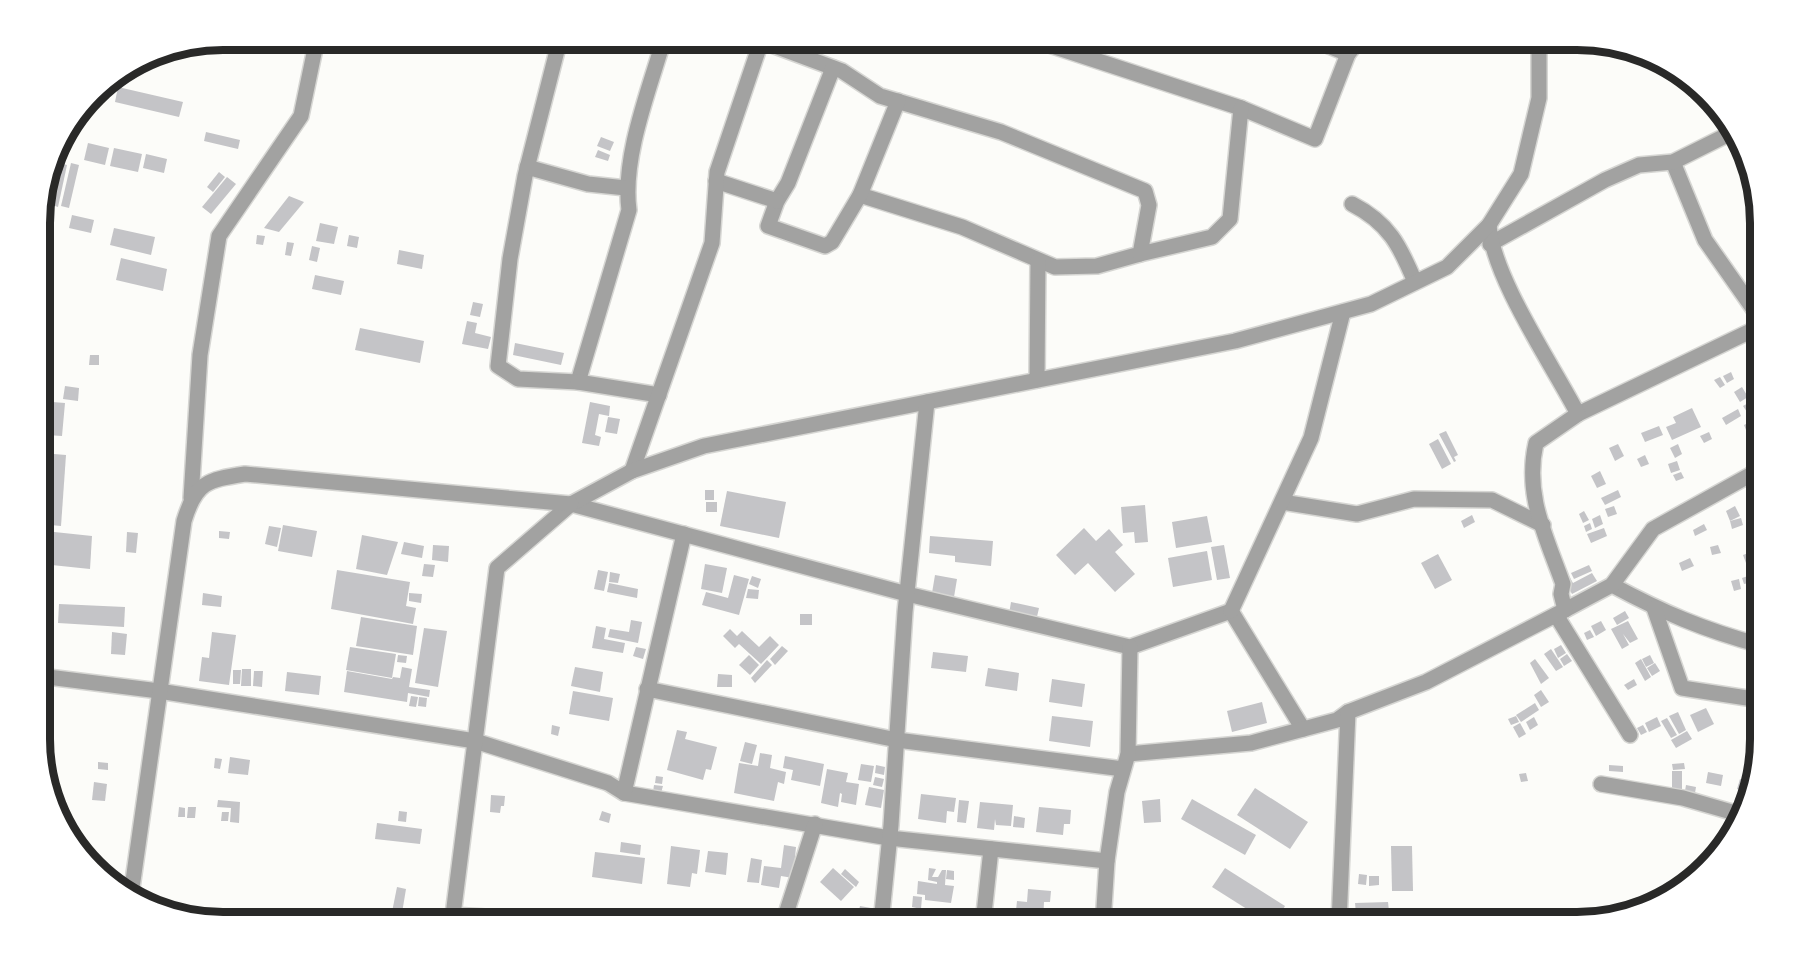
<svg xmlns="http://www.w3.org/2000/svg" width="1799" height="962" font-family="'Archivo Narrow',sans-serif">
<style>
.building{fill:#c4c4c7}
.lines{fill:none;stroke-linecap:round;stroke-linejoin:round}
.minor-casing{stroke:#d6d6d3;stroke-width:18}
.tertiary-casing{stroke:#d6d6d3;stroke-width:18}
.minor{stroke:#a2a2a1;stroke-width:15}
.tertiary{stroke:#a2a2a1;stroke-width:15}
.rim{fill:none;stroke:#292928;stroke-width:8}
</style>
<rect width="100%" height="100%" fill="#fcfcf9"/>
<g class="building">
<polygon points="118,87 183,102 179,117 115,102"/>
<polygon points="206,132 240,140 238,149 204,141"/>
<polygon points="601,137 614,142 610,151 597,146"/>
<polygon points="88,143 109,148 105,165 84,160"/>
<polygon points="114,148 142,154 138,172 110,166"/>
<polygon points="598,150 610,155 608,161 595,157"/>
<polygon points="146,154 167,159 164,173 143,168"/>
<polygon points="59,163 67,165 58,207 49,204"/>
<polygon points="71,163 79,165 69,208 61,206"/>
<polygon points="219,172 225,177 213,192 207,187"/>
<polygon points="227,177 236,184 211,214 202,207"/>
<polygon points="289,196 304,202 279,232 264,228"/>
<polygon points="72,215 94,220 91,233 69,228"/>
<polygon points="320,223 338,227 334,244 316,241"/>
<polygon points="114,228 155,237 151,255 110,245"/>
<polygon points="257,235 265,236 263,245 256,244"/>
<polygon points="349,235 359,237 357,248 347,246"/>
<polygon points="287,242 294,243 291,256 285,255"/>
<polygon points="312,246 320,248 317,262 309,260"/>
<polygon points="399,250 424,255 422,269 397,264"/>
<polygon points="121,258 167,269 163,291 116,280"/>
<polygon points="315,275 344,281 341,295 312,289"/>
<polygon points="473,302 483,304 480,317 470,315"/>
<polygon points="467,321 477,323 475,333 491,337 488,349 462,344"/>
<polygon points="360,328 424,341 420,363 355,350"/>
<polygon points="515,343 564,353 561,365 513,355"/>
<polygon points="90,355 99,355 99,365 89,365"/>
<polygon points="1731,372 1734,379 1727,383 1723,376"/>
<polygon points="43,377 54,378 53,399 41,398"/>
<polygon points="1720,377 1725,385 1720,388 1714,380"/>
<polygon points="65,386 79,388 78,401 63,399"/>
<polygon points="1742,387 1748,397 1740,402 1734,392"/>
<polygon points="40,401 65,403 62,436 47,435 49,413 40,413"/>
<polygon points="590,402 610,406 609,416 599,414 595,435 601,437 599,446 582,443"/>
<polygon points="1750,402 1754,409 1747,412 1743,406"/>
<polygon points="1692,408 1701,427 1672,440 1666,427 1676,423 1673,417"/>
<polygon points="1738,409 1741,416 1726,425 1722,418"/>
<polygon points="1758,413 1759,415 1759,435 1750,417"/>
<polygon points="40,414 46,414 45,423 40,423"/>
<polygon points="608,417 620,419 617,434 605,432"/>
<polygon points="1750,422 1757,437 1750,440 1744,425"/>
<polygon points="1659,426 1663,435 1645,442 1641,433"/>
<polygon points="1446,431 1458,455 1454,457 1456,461 1454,462 1439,434"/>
<polygon points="1709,432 1712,439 1704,443 1700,436"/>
<polygon points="1438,439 1451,464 1442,469 1429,444"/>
<polygon points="1618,444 1624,456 1615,461 1609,448"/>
<polygon points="1678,444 1682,454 1675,458 1670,448"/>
<polygon points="42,453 66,455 61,526 40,524"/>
<polygon points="1645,455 1649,464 1641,467 1637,459"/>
<polygon points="1677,461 1680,470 1671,473 1668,464"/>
<polygon points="1600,471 1606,484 1597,488 1591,476"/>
<polygon points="1681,472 1684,478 1676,481 1673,475"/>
<rect x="705" y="490" width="9" height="10"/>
<polygon points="1618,490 1621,497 1605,505 1601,498"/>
<polygon points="727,491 786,502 779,538 720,526"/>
<rect x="706" y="502" width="11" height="10"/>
<polygon points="1145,505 1148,542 1135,543 1134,532 1123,533 1121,507"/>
<polygon points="1614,506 1617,514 1608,517 1605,509"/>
<polygon points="1735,506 1740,516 1730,521 1726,511"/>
<polygon points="1584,511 1589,520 1583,523 1579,514"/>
<polygon points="1472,515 1475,522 1464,528 1461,521"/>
<polygon points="1600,515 1603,524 1595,528 1592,519"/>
<polygon points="1207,516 1212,542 1176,548 1172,522"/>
<polygon points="1741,518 1743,525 1732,529 1730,521"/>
<polygon points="1590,523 1592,529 1586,532 1584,526"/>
<polygon points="1704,524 1707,530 1695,536 1693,530"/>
<polygon points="283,525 317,531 312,557 278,551"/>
<polygon points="269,526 281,528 277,547 265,544"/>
<polygon points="1084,528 1096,541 1109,529 1123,545 1115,552 1135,574 1115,592 1088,563 1075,575 1056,555"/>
<polygon points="1604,528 1607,536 1591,543 1587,534"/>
<polygon points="45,531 92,536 90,569 42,564"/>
<polygon points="219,531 230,532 229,539 219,538"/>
<polygon points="127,532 138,533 136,553 126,552"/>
<polygon points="362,535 398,542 387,575 356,569"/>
<polygon points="930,536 993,541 991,566 955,562 955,556 929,553"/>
<polygon points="1759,538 1759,547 1754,549 1751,541"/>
<polygon points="404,542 424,546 422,558 401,554"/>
<polygon points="433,545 449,546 448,562 432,560"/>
<polygon points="1224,545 1230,578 1217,580 1211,547"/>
<polygon points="1718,545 1721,553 1712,555 1710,547"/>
<polygon points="1207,551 1212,580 1173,587 1168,558"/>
<polygon points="1751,552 1754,560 1746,563 1743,555"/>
<polygon points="1438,554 1452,580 1435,589 1421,563"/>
<polygon points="1690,558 1694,566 1682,571 1679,563"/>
<polygon points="424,564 435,565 433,577 422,576"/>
<polygon points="705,564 727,568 722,593 701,589"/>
<polygon points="1589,565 1592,571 1574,579 1571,573"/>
<polygon points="337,570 410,582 406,606 416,608 413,624 331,609"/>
<polygon points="598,570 608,572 604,591 594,589"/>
<polygon points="610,572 620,574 618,583 609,582"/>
<polygon points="1592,573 1597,581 1572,594 1564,579 1569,576 1573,583"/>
<polygon points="734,575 749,579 739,615 702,605 706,592 728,598"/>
<polygon points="935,575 957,579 954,597 932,593"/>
<polygon points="1751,575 1753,582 1744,584 1742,578"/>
<polygon points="752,576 761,579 758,588 749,584"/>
<polygon points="1739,579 1741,589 1734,591 1731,581"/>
<polygon points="609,583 638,589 637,598 607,592"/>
<polygon points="748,589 759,590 758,599 746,598"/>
<polygon points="203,593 222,596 221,607 202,605"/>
<polygon points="409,593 422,594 421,603 409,601"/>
<polygon points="1011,602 1039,608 1036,621 1009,614"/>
<polygon points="59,604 125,607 124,627 58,623"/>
<polygon points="1625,611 1629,618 1617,625 1613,618"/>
<rect x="800" y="614" width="12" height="11"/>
<polygon points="361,617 417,626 413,655 356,646"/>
<polygon points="631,620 642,622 638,643 608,637 610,629 629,632"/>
<polygon points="1601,621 1606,630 1596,636 1591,626"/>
<polygon points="1628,621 1638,639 1630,643 1623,634 1629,645 1622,649 1611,629"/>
<polygon points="596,626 606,628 604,639 625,643 623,653 592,648"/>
<polygon points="424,628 447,631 438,687 415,683"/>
<polygon points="730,629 737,636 742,631 759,647 770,636 779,645 761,664 739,644 735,648 723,636"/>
<polygon points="1590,630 1594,637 1587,640 1584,633"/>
<polygon points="112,632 127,634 125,655 111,654"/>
<polygon points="212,632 236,635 229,685 199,681 202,657 209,658"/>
<polygon points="40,645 49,646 48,656 40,656"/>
<polygon points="1561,645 1566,653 1558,658 1554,649"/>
<polygon points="782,646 788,651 775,665 770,659"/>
<polygon points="350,647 396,654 392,678 346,670"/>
<polygon points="636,647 646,649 643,659 633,656"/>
<polygon points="1551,649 1563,667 1556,671 1544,654"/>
<polygon points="933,652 968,656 966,672 931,668"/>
<polygon points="1567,654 1572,661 1564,666 1560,659"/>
<polygon points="398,655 407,656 406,663 397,662"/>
<polygon points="749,655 759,665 750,675 739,665"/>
<polygon points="1650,655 1654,663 1646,667 1642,659"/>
<polygon points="1535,659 1549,678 1541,684 1530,663"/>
<polygon points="1641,659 1651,677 1645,681 1635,663"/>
<polygon points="767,660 772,665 755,683 751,678"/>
<polygon points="1655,663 1660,671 1652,676 1647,668"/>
<polygon points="402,667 412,669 409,687 430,690 429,697 408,693 407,702 344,692 347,671 392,679 393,677 400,678"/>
<polygon points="575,667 603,672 600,692 571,686"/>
<polygon points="988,668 1019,673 1017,691 985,686"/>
<polygon points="242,669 251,669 251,686 241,686"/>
<polygon points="233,670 241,670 240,684 233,684"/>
<polygon points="254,671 263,671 262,687 253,686"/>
<polygon points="287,672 321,676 319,695 285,691"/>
<polygon points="718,674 732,675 732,687 717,687"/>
<polygon points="1052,679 1085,684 1082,707 1049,702"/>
<polygon points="1634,679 1637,685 1628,690 1624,685"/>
<polygon points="1541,690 1549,702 1541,707 1534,695"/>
<polygon points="573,691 613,698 609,721 569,714"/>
<polygon points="411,696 418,697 416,707 409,706"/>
<polygon points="419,697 427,698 426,707 418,706"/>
<polygon points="1262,702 1267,723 1232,732 1227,711"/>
<polygon points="1535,703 1539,710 1521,722 1516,715"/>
<polygon points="1706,708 1714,724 1698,732 1690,715"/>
<polygon points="1678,712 1686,730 1679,734 1669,716"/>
<polygon points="1052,716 1093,721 1090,747 1049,741"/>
<polygon points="1516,716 1519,722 1511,725 1508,719"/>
<polygon points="1534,717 1538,725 1530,730 1526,722"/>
<polygon points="1657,717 1661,726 1649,732 1645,723"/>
<polygon points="1667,718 1677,735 1671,738 1661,721"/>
<polygon points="1520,723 1526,734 1519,738 1513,727"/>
<polygon points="552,725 560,727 558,736 551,734"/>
<polygon points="1643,725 1647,732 1641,735 1637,728"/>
<polygon points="677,730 687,732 685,739 717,747 711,770 706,769 703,780 667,770"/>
<polygon points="1687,731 1692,739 1676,748 1671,740"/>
<polygon points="745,742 757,745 752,764 740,761"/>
<polygon points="760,753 772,755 770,768 786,772 784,784 778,782 774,801 734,793 739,763 758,766"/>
<polygon points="785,756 824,764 820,786 791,780 793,770 783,768"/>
<polygon points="230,757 250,760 248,775 228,773"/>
<polygon points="215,758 222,759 220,769 214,768"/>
<polygon points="98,762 108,763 108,770 98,769"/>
<polygon points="1684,763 1685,769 1673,770 1672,764"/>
<polygon points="861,764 874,766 871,782 858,780"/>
<polygon points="876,765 885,767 884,775 875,773"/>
<polygon points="1609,765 1623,766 1623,772 1609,771"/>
<polygon points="827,769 848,773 846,782 859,784 856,805 841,802 842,794 840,793 838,807 821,803"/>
<rect x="1672" y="771" width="10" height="22"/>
<polygon points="1708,772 1723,775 1721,786 1706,783"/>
<polygon points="1526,773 1528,781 1521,782 1519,774"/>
<polygon points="656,776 663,777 662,784 655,783"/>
<polygon points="875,777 884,779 882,787 873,785"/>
<polygon points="1740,779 1750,782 1748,793 1737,789"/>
<polygon points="94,782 107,784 105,801 92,800"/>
<polygon points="654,785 663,786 661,793 653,792"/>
<polygon points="1686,785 1696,787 1695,793 1685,791"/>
<polygon points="869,787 884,790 881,808 865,805"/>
<polygon points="1255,788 1308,822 1290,849 1237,815"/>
<polygon points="921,794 956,798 954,812 947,811 946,823 918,819"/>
<polygon points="491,795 505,796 504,806 501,806 500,813 490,812"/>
<polygon points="1160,799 1161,822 1144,823 1142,801"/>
<polygon points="1192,799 1256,835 1245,855 1181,819"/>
<polygon points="218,800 240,802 239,823 230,822 231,808 217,807"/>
<polygon points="959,800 969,801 966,823 957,822"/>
<polygon points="980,802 1013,805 1011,826 996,825 995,819 994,830 977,828"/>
<polygon points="179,807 185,808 185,817 178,817"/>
<polygon points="188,807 196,807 195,818 187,818"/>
<polygon points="1039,807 1071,810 1070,824 1064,824 1063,835 1036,832"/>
<polygon points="399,811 407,812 406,822 398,821"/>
<polygon points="602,811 611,814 609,823 599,820"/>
<polygon points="222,812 229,812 228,821 221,821"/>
<polygon points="1014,816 1025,818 1024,828 1013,827"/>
<polygon points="377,823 422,829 420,844 375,839"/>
<polygon points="621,842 641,845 640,855 620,852"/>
<polygon points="784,845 796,847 793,878 781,876 779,888 761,885 764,866 781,868"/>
<polygon points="671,846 700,850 697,874 692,873 690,887 667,884"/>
<polygon points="1391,846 1412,846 1413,891 1392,891"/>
<polygon points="708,851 728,853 726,875 705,872"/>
<polygon points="595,852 645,858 642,884 592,877"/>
<polygon points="751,858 762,860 759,883 747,882"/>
<polygon points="833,868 854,887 841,901 820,882"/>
<polygon points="929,868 936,869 932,877 938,877 942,870 946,870 945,885 954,886 951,903 925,900 925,895 917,894 918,881 937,884 937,882 928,880"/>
<polygon points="1225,868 1285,906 1275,923 1269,923 1212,887"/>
<polygon points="845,869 859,882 856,887 841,874"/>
<polygon points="947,870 954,871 954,880 946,879"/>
<polygon points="1359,874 1367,875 1366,885 1358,884"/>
<polygon points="1369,876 1379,876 1379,885 1369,886"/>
<polygon points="397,887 406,889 402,913 392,912"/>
<polygon points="1028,889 1051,891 1050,902 1044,902 1043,923 1015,920 1017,901 1027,902"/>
<polygon points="913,896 922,897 921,909 912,907"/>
<polygon points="1388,902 1389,911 1356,913 1355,903"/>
<polygon points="860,906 871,908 869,916 858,914"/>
<polygon points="1145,914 1152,918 1149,923 1141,921"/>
</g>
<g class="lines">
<g class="minor-casing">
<g id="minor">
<path d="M560,39L525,176L510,259L498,366L518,379L578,382L629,210C622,158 649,90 664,39"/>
<polyline points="1031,39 1241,108 1315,139 1348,54 1360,39"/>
<polyline points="1312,39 1348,54"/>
<polyline points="761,41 842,71 880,96 1001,132 1145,191 1149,205 1140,254 1097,266 1055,267 962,227 860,195"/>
<polyline points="833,68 788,183 777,201 768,226 825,246 832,242 860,195 898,101"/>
<polyline points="1673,162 1705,240 1759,317"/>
<polyline points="527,167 588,184 626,188"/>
<polyline points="716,181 777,201"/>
<path d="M1352,204C1389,223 1400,246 1415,282"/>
<polyline points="1490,244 1605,180 1639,165 1673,162 1733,132"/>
<polyline points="1140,254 1212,237 1230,219 1241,108"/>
<polyline points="1037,380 1038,261"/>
<polyline points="578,382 659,395"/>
<polyline points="1578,414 1759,327"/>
<polyline points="632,471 712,243 717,172 762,39"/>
<polyline points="191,498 200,355 219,236 301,116 317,39"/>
<polyline points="1282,502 1357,514 1414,499 1492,500 1543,525"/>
<polyline points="571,504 907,594 1130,647 1231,611 1303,729"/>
<path d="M1612,585C1662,612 1704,630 1760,645"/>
<polyline points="1654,608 1682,688 1760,700"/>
<polyline points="1565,610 1612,585 1653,529 1759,470"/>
<polyline points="1231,611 1311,438 1343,312"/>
<polyline points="1556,615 1630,735"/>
<polyline points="40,676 159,691 475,741 608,783 624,793 889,838 1107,861"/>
<polyline points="647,689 897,740 1123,769"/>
<path d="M1128,754L1251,743L1337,720L1348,712L1426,682L1565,610L1561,594L1563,584C1546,536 1524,495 1536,443L1578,414C1552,364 1493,278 1489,225"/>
<polyline points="1601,784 1683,798 1742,815"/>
<polyline points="624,793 684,534"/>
<polyline points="452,915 580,923"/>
<polyline points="452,923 497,568 571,504 632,471 704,446 1235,341 1371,304 1447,267 1489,225 1521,174 1539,98 1539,39"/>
<polyline points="783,923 815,824"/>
<polyline points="881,923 891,825 905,612 927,402"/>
<polyline points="983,923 991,849"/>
<polyline points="1103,923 1107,861 1117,792 1128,754 1130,647"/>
<polyline points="1339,923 1348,712"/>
</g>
</g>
<g class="tertiary-casing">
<path id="tertiary" d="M131,895L184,521C196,482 207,480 245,474L571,504"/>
</g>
<use href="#minor" class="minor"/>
<use href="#tertiary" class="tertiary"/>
</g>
<path d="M0 0H1799V962H0ZM223 50H1577A173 173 0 0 1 1750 223V739A173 173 0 0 1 1577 912H223A173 173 0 0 1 50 739V223A173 173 0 0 1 223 50Z" fill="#fff" fill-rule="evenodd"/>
<path class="rim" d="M223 50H1577A173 173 0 0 1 1750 223V739A173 173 0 0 1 1577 912H223A173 173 0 0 1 50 739V223A173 173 0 0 1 223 50Z"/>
</svg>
